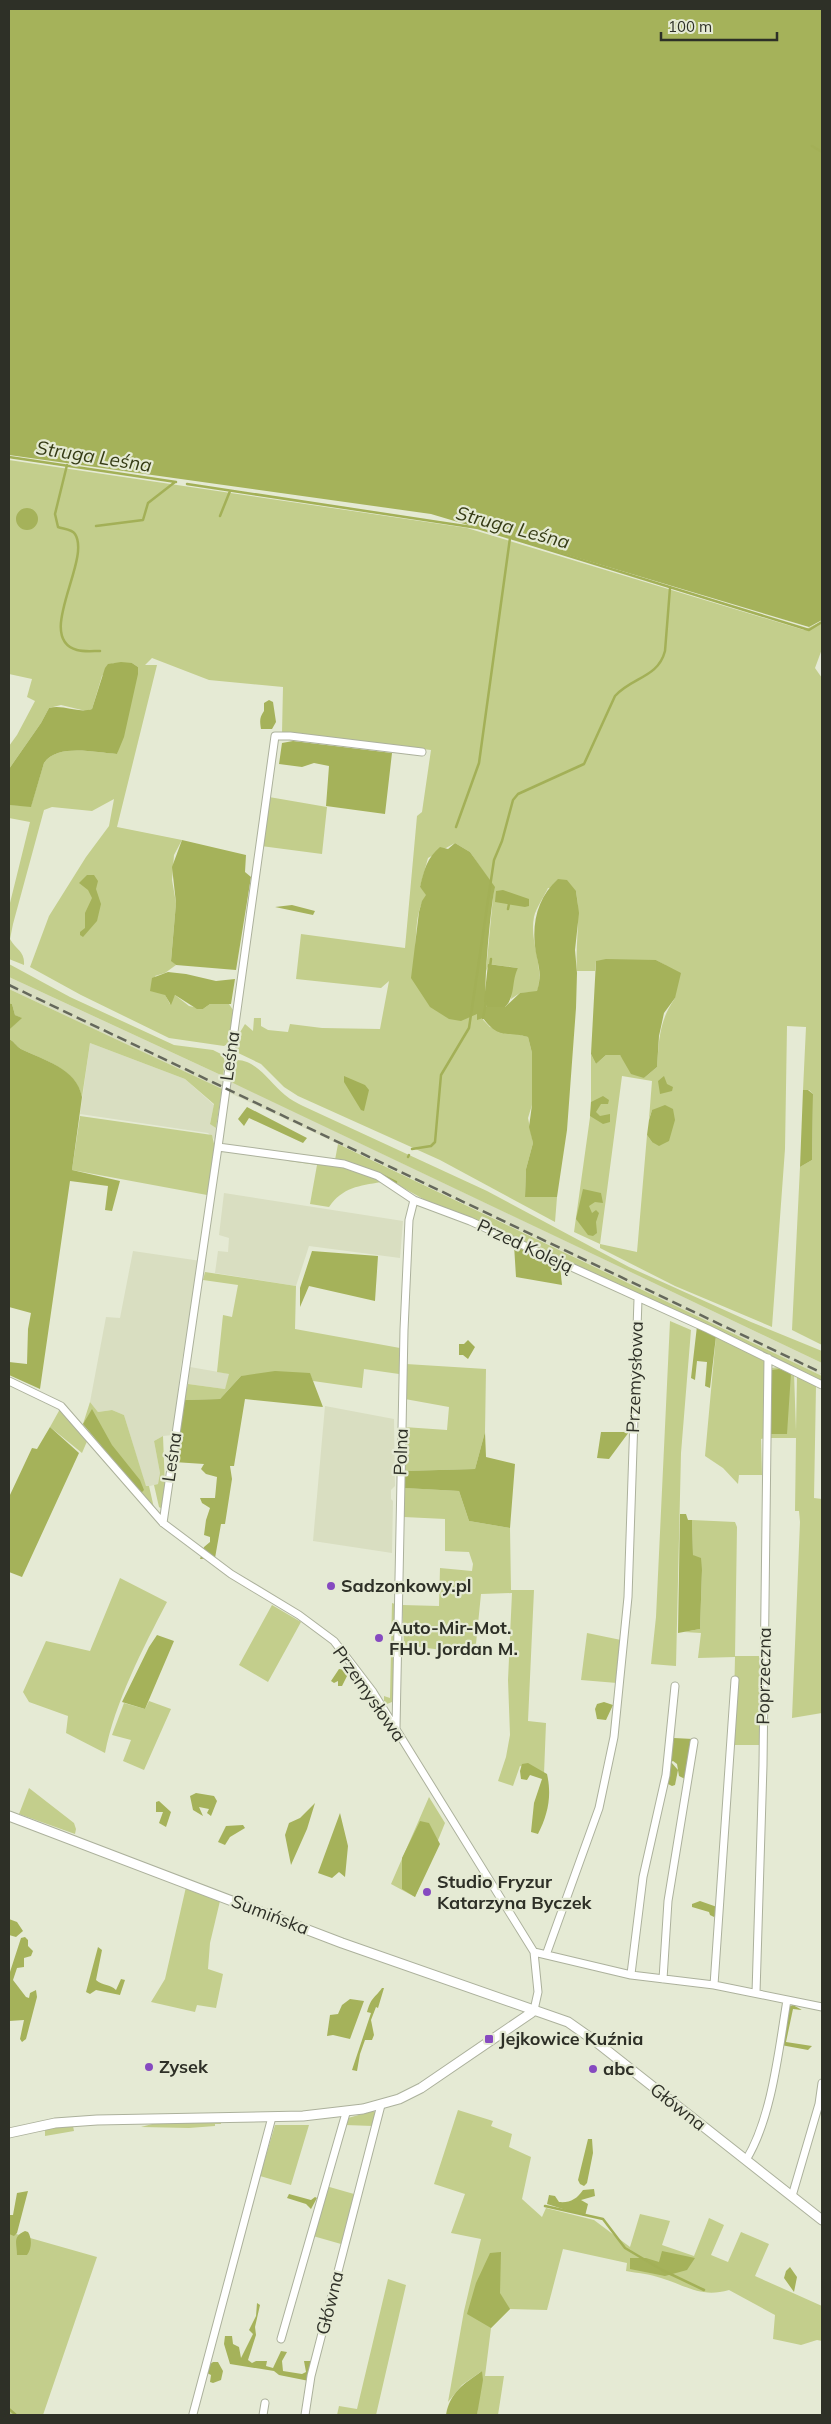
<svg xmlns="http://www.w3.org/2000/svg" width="831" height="2424" font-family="Mulish,sans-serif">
<rect width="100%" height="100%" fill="#e5ead4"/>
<!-- built -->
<path fill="#d9dec1" d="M9,977L223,1076L347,1137L822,1363V1376L381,1164L9,989Z
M90,1043L185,1079L214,1105L210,1123L216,1128L215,1148L214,1139L208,1133L80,1114Z
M224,1193L403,1221L400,1258L309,1246L296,1286L215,1273L218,1251L228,1252L229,1238L219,1235Z
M133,1251L201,1261L181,1365L173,1435L163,1436L154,1441L160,1473L158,1484L146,1487L124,1415L112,1410L98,1412L90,1402L106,1317L120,1318Z
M190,1367L230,1374L225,1389L188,1384Z
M325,1406L394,1419L395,1486L391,1490V1499L393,1501L392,1553L313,1541Z"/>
<!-- green -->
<path fill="#c3ce8c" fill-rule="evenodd" d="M9,460L467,528L804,630L822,621V649L815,668L822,678V1345L792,1330L800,1167L812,1160L813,1094L809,1090H803L806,1027L787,1026L785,1149L772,1327L675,1286L600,1248V1244L574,1232L591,1110V1054L596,1064L606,1055H620L626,1063L644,1078L657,1067C659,1040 659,1021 675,998L665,965L656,960L596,961L595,971H577C575,944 581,918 576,891L548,888C544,897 536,908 534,917C529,943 545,966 537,992L520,993L511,999L513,977L518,968L489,964L486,971L494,887L470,852L455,843L428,858L420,887L427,895C415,909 417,932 415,949L490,1027L528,1037L532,1053V1105L528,1118L533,1143L526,1169L525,1197H557L555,1222L440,1160L298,1096L284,1087L261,1064L234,1051L233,1044L245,1024L253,1031L254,1018H261V1026L268,1030L288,1032L290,1024L322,1028L380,1029L389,981L381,988L296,979L301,934L405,948L417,816L422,812L431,750L282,733L283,687L209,680L152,658L145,665H157L117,827L182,840L174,855L172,880L176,903L171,960L176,965L165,973L155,976L170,1004L175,995L189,1006L203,1009L210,1004H229L233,1010L229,1043L224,1046L169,1038L81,995L30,967L49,916L86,857L109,826L114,799L92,811L52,807L44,810L13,924L10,939C16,950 25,951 24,965L9,959V907L30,822L9,818V805L31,806L44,763C58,743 96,753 117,754L138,667L132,663H113L102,676L92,709L86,711L61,705L49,708L41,723L9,769V746L17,735L35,701L27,697L32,679L9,674ZM622,1076L652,1081L649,1119L652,1110V1142L647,1135L637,1252L600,1244Z
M269,797L327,807L322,854L261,846Z
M9,964L70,997L174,1045L213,1050L223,1055L225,1063L223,1076L9,977Z
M9,989L222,1089L216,1128L210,1124L214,1104L185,1079L90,1043L82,1097C76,1068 43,1060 21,1049C16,1046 14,1041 9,1039V1030L21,1018L15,1015L12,1004L9,1003Z
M237,1060C257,1060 271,1084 285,1095C291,1100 297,1103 303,1106L487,1191L629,1267L751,1322L822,1351V1363L231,1082L232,1063Z
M80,1116L212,1135L215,1148L207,1195L72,1170Z
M338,1144L822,1376V1382L556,1256L434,1205L375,1172L358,1165L335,1160Z
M288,1159C320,1164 354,1165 381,1182C359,1186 343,1187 329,1207L310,1204L317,1165L288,1161Z
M205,1272L296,1286L295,1329L400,1348L399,1374L364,1369L362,1388L313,1381L309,1373L241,1376L220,1399L184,1400L188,1384L225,1389L229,1374L217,1372L223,1315L232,1317L238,1285L203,1280Z
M670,1321L691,1330L681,1453L676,1666L651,1664L656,1617Z
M716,1336L764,1361L765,1438L761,1439L762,1475H739L738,1484L723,1468L705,1456Z
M406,1364L486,1369L485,1432L475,1469L403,1471L405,1488L459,1491L469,1521L510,1528L511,1590H534L528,1721L546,1723L544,1774L520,1766L513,1786L498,1781L506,1757L510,1735L508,1680L512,1593L481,1594L475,1654L444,1653L442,1650L404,1645L402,1605L439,1606L440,1568L472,1571L473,1564L469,1552L445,1551V1519L404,1517V1427L447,1430L449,1407L405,1399Z
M779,1367L794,1373L796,1431L797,1376L816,1386L814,1498L822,1499V1713L792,1718L800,1522L799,1511H795L796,1438H767L771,1368Z
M90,1402L98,1412L112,1410L124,1415L146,1486H149L154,1508L83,1424Z
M60,1409L88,1439L82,1453L50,1427Z
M163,1436L165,1487L162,1509L159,1507L154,1485L158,1484L160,1473L154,1441Z
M692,1520L735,1522L737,1527L735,1656H764L763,1745H733L735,1657L698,1658L701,1633L684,1632L700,1629L702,1570L693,1555Z
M120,1578L167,1602C143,1648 115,1702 105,1753L66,1733L68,1716L29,1702L23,1692L46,1641L90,1651Z
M392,1603L395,1604V1617L394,1698L392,1702L387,1704L384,1701V1696L390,1698Z
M272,1605L301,1622L268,1682L239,1665Z
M587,1633L621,1640L617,1683L581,1680Z
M149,1701L171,1709L144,1770L123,1761L131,1740L112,1735L124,1703L145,1709Z
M29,1788L74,1823L76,1829L75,1834L19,1814Z
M429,1797L445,1823L415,1897L391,1884Z
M186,1887L220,1901L210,1943L208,1969L223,1974L216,2008L197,2005L195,2012L151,2002L165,1979Z
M458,2110L493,2121L491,2126L512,2134L509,2147L531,2157L522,2199L542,2217L546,2208L594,2220L630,2247L640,2214L670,2221L662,2245L694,2256L709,2218L724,2225L711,2255L728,2262L741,2232L769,2244L755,2276L822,2306V2341L817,2340L801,2345L773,2339L775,2315L729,2290C701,2298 687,2286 661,2278C650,2274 637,2273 626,2271L627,2263L563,2249L547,2310L510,2309L491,2328L485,2376H504L498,2415H477L482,2371L462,2385L448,2402L464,2311L481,2239L451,2233L465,2194L434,2184Z
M373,2111L375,2112L373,2126L345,2125L348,2118Z
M221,2121V2124H215V2126L189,2128L141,2127L156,2123Z
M275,2125H309L291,2185L260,2176Z
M73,2126L74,2131L45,2136V2129Z
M326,2186L354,2194L341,2244L313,2236Z
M9,2232L97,2257L43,2415H9Z
M388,2279L406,2285L376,2415H337L339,2406L357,2409Z"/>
<!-- forest -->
<path fill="#a5b25a" d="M9,9H822V620L809,627L431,514L9,455Z
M16 519a11 11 0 1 1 22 0a11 11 0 1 1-22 0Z
M269,700L273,702L276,722L272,729H261C260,722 259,718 264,711V703Z
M293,741L392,753L385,814L326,806L329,766L314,763L302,767L279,764L282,743Z
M182,840L246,855L245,872L251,877L236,970L176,965L171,961L176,903L172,867Z
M455,843L470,852L495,887C491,902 482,997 487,1007H505L520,993L537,991C543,971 537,964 535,946C532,920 539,896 558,879L567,880L576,891L579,913L575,950L577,973L576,1008L567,1130L557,1197H525L526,1169L533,1143L529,1127L532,1105V1053L528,1037C507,1030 500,1041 483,1018L477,1020V1014L461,1021L449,1019L430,1007L411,978L419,912L422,901L426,895L420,887C424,870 427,858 440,847L448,849Z
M87,875H94L98,881L96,889L101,904L97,921L83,937L80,935V932L85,928V913L92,898L88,890L79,883Z
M292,905L315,911L313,915L275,907Z
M606,959L656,960L681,973L675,998L664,1013L659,1036L657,1067L644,1078L631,1074L620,1055H606L596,1064L591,1054L596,961Z
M168,972L186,974L216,981L235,979L231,1004H210L203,1009H197L175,995L171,1005L165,995L150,991L152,978Z
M9,1003L12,1004L15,1015L22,1018L9,1030Z
M9,1039C14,1041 16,1046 21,1049C43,1060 77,1068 82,1097L72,1170L120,1181L112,1211L105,1210L108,1186L70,1181L40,1389L9,1375V1362L27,1364L28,1329L31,1313L9,1307Z
M664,1076L667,1084L673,1087L672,1091L660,1094L658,1081Z
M803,1090H808L813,1094L812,1160L800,1167Z
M603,1096L609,1100L608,1104H601L596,1112L600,1116L610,1114V1122L603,1124L590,1116L591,1102Z
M665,1105L673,1109L675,1120L669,1141L659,1146L652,1142L647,1135L649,1120L652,1110Z
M247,1107L307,1138L303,1143L249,1118L244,1126L238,1119Z
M583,1189L601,1193L603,1203L595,1202L589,1206L592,1213L596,1210L599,1213L596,1222L597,1233L593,1236L588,1235L576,1219Z
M514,1245L560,1266L562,1285L516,1277Z
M312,1251L378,1256L375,1301L309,1286L300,1307V1288Z
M697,1326L716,1336L710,1388L705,1386L707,1362L697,1361L695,1380L691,1378Z
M779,1369L791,1373L787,1434H771L772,1370Z
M275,1371L310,1373L323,1407L245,1399L234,1466H230L232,1479L225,1524H221L215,1558L200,1559L204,1547L210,1542V1537L204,1535L206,1520L210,1508L202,1503L200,1498H215L217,1477L206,1474L201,1469L204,1464L174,1462L184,1400L220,1399L241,1376Z
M92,1409L112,1445L140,1480L144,1490L141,1493L83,1424Z
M50,1427L79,1453L22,1577L9,1572V1497L32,1448L37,1449Z
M485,1432L486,1457L515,1464L510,1528L469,1521L459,1491L404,1488L403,1471L475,1469Z
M601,1432H629L609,1459L597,1458Z
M680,1514H686L688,1520H692L693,1555L701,1558L702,1570L700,1629L678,1633Z
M157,1635L174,1641L145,1709L122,1702L149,1647Z
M339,1669L345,1670L348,1674L342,1686H338V1681L334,1683L331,1681Z
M604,1702L613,1705L606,1720L597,1719L595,1709L597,1704Z
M674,1738L693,1739L685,1779L679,1776L677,1764L673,1761L671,1762L678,1770L675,1785L672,1786L666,1783Z
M528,1763L547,1774C552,1796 548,1814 538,1834L531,1832L534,1803L542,1779L530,1775L527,1780L521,1779L520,1771L522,1764Z
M196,1793L214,1796L217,1801L211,1816L207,1813L209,1809L199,1807L203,1816L193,1810L190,1796Z
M159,1801L171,1812L166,1827L159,1823L163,1812H156V1802Z
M315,1803L307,1829L291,1865L285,1835L289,1823L300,1818Z
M340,1813L348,1846L345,1877L339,1872L332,1878L318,1873Z
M420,1821L429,1823L440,1844L415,1897L402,1889V1858Z
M243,1825L245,1828L230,1837L225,1845L218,1842L226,1826Z
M700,1901L717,1907L716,1915L714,1917L710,1915L709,1912L692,1907V1904Z
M9,1919L17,1922L23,1931L16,1937L9,1935Z
M25,1937L28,1940V1946L33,1951L31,1956L24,1958V1967L17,1968L13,1980L26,1997L29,1998L30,1993L36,1990L37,1997L26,2039L22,2042L20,2039L24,2020L9,2021V1975L21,1938Z
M98,1947L102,1950L96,1980C103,1986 110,1984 116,1990L121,1979L125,1980L120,1995L96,1990L90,1994L86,1992Z
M382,1988H384L378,2008L376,2007L371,2020L374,2035L372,2040H365L360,2054L357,2071L352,2070L371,2013L367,2012C372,1996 374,1999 382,1988Z
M350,1999L364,2001L350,2039L333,2035L327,2036L330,2015L338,2014L342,2005Z
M793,2005L802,2010L793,2009L786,2042L812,2046L808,2050L781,2045L788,2007Z
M588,2139H592L593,2153L587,2183L584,2186L580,2184L578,2180Z
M594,2189L595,2196L581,2200L588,2204L585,2216L547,2204L549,2195L555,2196L559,2202C570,2203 577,2199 583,2190Z
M28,2191L17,2233L14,2236L9,2234V2215H13L17,2193Z
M289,2194L311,2200L315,2197L317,2198L311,2209L306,2204L287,2198Z
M25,2231L28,2232C32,2238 32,2249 27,2255H17C17,2243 12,2237 25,2231Z
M662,2251L695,2258L687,2270L665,2276L630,2269V2258H646L659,2262Z
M501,2252L500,2293L510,2309L491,2328L467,2314L476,2283L490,2253Z
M790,2267L797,2277L794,2292L784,2278L786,2271Z
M257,2303L260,2305L255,2327L256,2335L248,2360L252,2363L256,2361H267L266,2366L273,2368L281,2351L287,2352L282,2361L283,2371L302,2374L306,2372L304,2361H312L309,2381L279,2375L274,2371L230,2364L224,2344L225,2336H232L233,2344L239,2347L241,2358L253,2334L249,2330L256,2316Z
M213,2362H218L223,2371L221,2380L213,2383L210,2382L211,2375L207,2373L209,2365Z
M482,2371L483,2380L477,2415H446C450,2392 464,2384 482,2371Z"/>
<!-- water -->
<path fill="#a3b057" d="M121,662L132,663L138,667V674L124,737L117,754C96,753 58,743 44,763L31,807L9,805V769L41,723L49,708C64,704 78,714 92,709L105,668L108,664Z
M503,890L529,899V906L525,907L495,902L496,891Z
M488,964L518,968C511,981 516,996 505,1007H487L484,1001Z
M344,1076L365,1085L369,1090L364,1111L361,1110L344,1082Z
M468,1340L475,1347L468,1359L463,1355H459V1344H464Z"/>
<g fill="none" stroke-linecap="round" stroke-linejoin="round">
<!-- stream -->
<path stroke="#a3b057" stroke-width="2.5" d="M812,146L822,152
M9,457L176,482
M67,465L55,514L58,527C63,529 72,529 75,534C92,560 34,638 77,650C84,652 93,651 100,651
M187,484L478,528L809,630L822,622
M220,516L230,491
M96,526L143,520L148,503L175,482
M456,827L479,763L510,538
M508,909L509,904
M490,967L491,959
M483,1018L486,1002
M412,1149L431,1146L435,1142L441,1075L469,1028L494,860L502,841L513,800L518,794L584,764L615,696C632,677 658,678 665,651L670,588
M408,1157L409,1155
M382,1175L396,1182
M545,2206L603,2219L625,2248L662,2270L704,2290
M9,2409L16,2415"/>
<!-- minor casing -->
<g stroke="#acb19c" stroke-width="9">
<path id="minor" d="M218,1147L344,1164L378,1176L414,1200L470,1221L708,1329L822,1385
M9,1381L61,1406L163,1523L231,1574L299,1615L334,1641L373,1692L534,1952L538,1992L534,2010
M163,1523L218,1147L275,736H290L422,752
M396,1728L404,1330L409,1220L414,1200
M534,1952L631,1975L714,1985L822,2007
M546,1955L599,1808L614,1737L628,1597L638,1299
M631,1974L643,1877L666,1775L675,1686
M663,1979L668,1901L694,1742
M714,1985L735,1680
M756,1993L763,1765L768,1358
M746,2160C772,2118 779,2048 787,2000
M792,2196L819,2104L822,2083
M281,2339L346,2113
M193,2414L272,2117
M263,2415L265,2403
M305,2415L311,2376L381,2105"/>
</g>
<!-- tertiary casing -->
<g stroke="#acb19c" stroke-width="11">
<path id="tertiary" d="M9,1816L342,1943L568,2022L595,2041L822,2220
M9,2133L55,2123L97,2120L303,2116L363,2109L399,2099L421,2088L531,2013L534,2010"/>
</g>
<!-- minor -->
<use href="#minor" stroke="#fff" stroke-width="7"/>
<!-- tertiary -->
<use href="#tertiary" stroke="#fff" stroke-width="9"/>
<!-- rail -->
<path stroke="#65685b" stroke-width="2.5" stroke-dasharray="10 5" stroke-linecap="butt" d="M9,985L822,1373"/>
</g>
<!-- markers -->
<g fill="#864ac0" stroke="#e5ead4" stroke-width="2">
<circle cx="331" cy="1586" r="5"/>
<circle cx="379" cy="1638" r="5"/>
<circle cx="427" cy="1892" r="5"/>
<rect x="484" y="2034" width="10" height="10" rx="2.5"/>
<circle cx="149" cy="2067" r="5"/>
<circle cx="593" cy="2069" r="5"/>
</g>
<g text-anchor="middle" stroke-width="4.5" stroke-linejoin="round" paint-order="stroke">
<!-- street labels -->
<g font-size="18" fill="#2e3027" stroke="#e5ead4">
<text transform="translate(230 1056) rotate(-82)" y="6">Leśna</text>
<text transform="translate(525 1246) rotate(25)" y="6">Przed Koleją</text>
<text transform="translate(635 1377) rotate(-88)" y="6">Przemysłowa</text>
<text transform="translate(401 1452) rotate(-88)" y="6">Polna</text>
<text transform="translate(172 1457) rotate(-82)" y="6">Leśna</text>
<text transform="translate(764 1676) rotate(-89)" y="6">Poprzeczna</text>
<text transform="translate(369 1694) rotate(55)" y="6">Przemysłowa</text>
<text transform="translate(270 1915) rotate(21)" y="6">Sumińska</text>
<text transform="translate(678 2107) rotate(38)" y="6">Główna</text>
<text transform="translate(330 2303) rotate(-76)" y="6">Główna</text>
</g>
<!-- poi labels -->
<g font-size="18" font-weight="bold" fill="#2e3027" stroke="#e5ead4" text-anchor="start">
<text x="341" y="1592">Sadzonkowy.pl</text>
<text x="389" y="1634">Auto-Mir-Mot.<tspan x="389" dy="21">FHU. Jordan M.</tspan></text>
<text x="437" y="1888">Studio Fryzur<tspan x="437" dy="21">Katarzyna Byczek</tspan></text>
<text x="499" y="2045">Jejkowice Kuźnia</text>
<text x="159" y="2073">Zysek</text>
<text x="603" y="2075">abc</text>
</g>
<!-- water labels -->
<g font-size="19" font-style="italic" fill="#353b15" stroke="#e5ead4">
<text transform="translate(94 456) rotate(9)" y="7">Struga Leśna</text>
<text transform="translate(513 527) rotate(15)" y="7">Struga Leśna</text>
</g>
</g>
<!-- border -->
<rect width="831" height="2424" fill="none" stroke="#2e3027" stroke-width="20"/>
<!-- scale -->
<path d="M661 32v8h116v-8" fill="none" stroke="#2e3027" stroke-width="2.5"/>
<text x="668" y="32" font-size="15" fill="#2e3027" stroke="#e5ead4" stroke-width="4" paint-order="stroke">100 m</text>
</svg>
